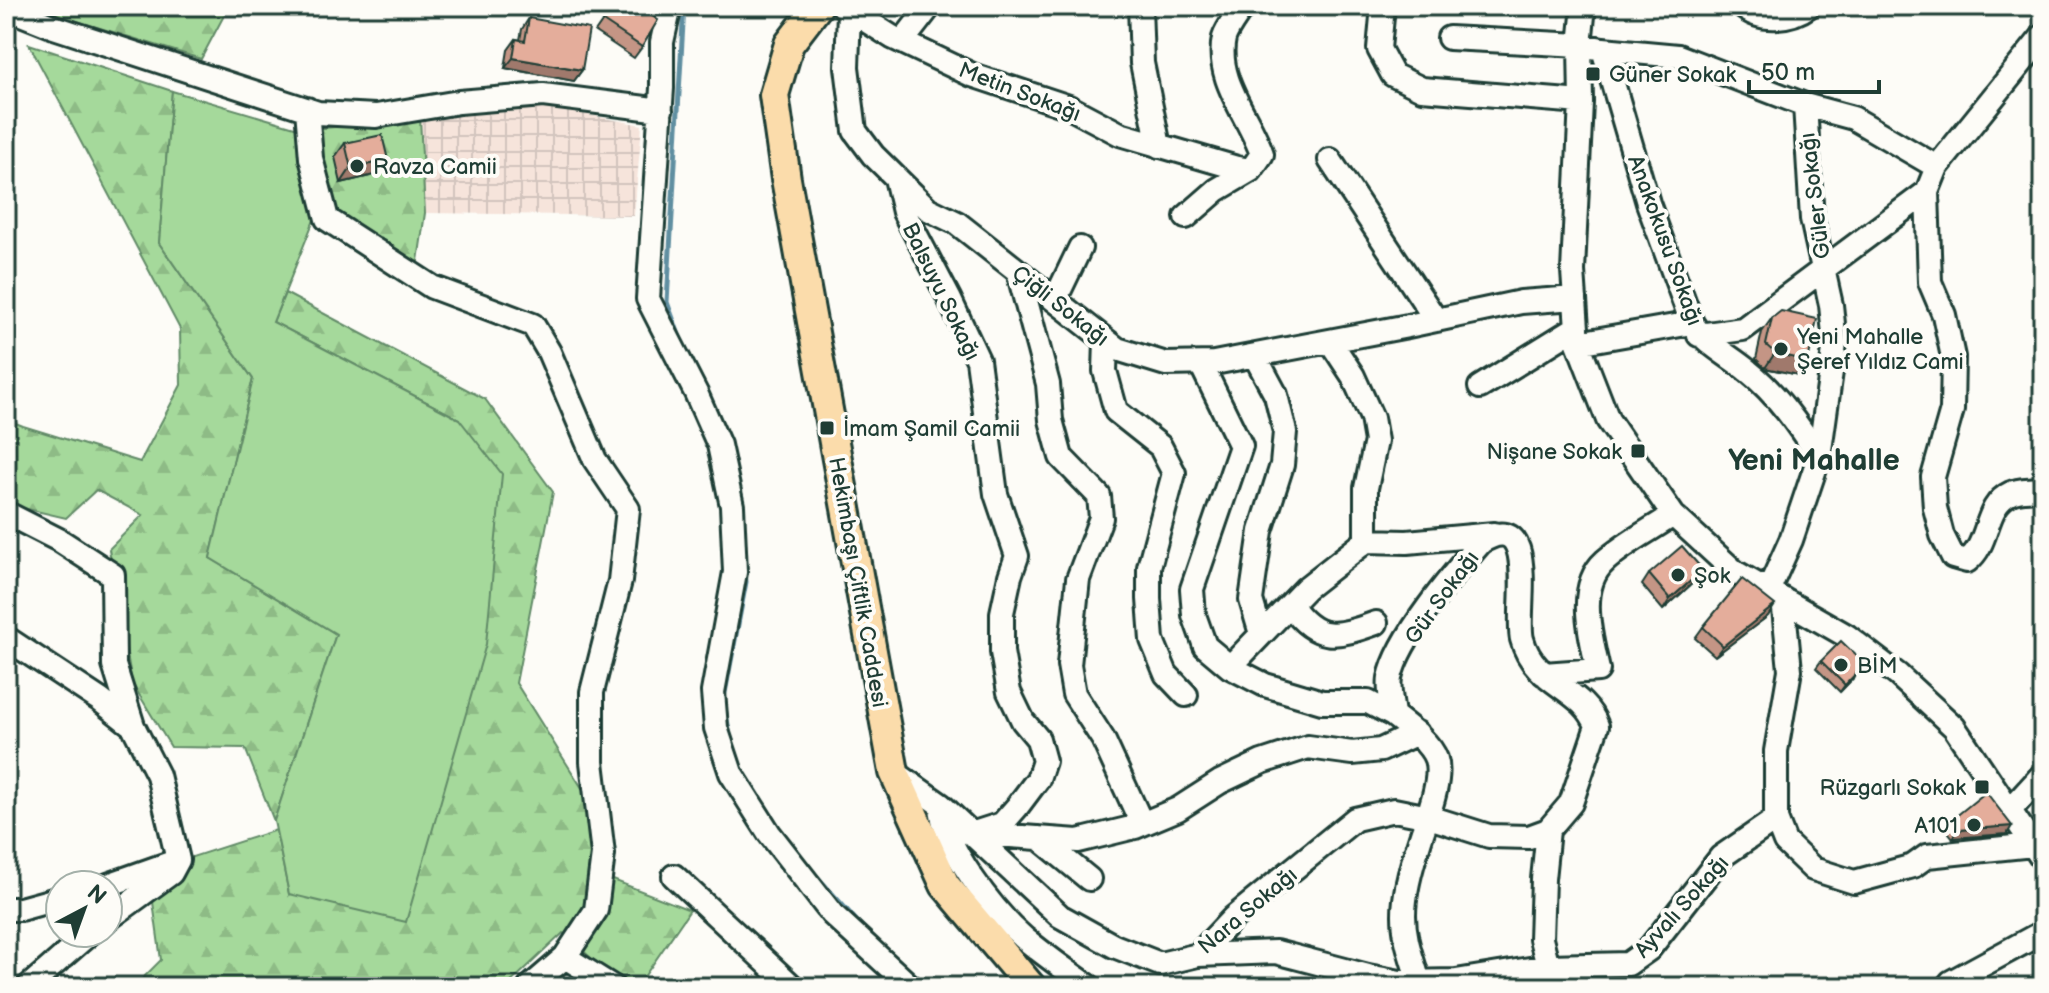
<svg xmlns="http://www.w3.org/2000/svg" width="2049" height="993" font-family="'Balsamiq Sans',sans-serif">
<defs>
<pattern id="industrial-grid" width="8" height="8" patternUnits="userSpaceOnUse" patternTransform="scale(2)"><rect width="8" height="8" fill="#f6e4db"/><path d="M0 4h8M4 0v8" fill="none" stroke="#d2c4bd"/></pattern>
<pattern id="forest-firs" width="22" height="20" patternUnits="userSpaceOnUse" patternTransform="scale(2)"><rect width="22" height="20" fill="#a5d99b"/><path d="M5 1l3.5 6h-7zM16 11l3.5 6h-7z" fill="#8ebb86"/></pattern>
</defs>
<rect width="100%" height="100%" fill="#fdfcf7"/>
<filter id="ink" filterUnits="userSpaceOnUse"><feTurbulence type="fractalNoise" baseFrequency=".0125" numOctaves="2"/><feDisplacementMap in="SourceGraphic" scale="16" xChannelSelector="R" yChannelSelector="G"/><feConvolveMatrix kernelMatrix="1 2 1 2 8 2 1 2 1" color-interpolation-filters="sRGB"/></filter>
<g filter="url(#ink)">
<!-- industrial -->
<path fill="url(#industrial-grid)" d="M545,107L642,125L634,216L425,213L420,118Z"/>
<!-- forest -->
<path fill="url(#forest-firs)" stroke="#628b68" stroke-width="2" d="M28,6H229L201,59Z
M29,44L172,91L159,243L253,379L210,558L336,634L274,821L245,748L171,747L132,683L109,549L143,515L96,490L66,518L6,504V419L23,426L140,462L181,385L180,329Z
M420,118L425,213L417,268L367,245L322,200L305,130Z
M285,293L485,399L553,492L516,683L592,804L613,880L690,910L637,987H624L563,933L506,987H134L161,960L153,902L192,857L276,830L289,894L459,419L273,322Z"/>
<!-- green -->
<path fill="#a5d99b" stroke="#628b68" stroke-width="2" d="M172,91L305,130L322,200L273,322L459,419L502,474L486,644L406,922L289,894L274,821L336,634L210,558L253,379L159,243Z"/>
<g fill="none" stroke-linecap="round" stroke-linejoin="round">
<!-- stream -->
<path stroke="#608fa1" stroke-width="5" d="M682,343L667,302L684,6
M724,698L746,582L745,571
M725,708L731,742
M812,871L861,926"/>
<!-- minor casing -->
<g stroke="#1f3d34" stroke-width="28">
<path id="minor" d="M670,6L662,42V88L648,299L696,393L719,445L732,506L735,572L713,692L716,728L731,773L769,833L832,914L911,987
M843,6L892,37L972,75L1069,107L1120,134L1237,168L1251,170L1262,154C1249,116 1215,80 1224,38C1227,28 1237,16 1243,6
M1140,6L1142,63L1159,146
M1383,6L1379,49L1393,75L1422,89L1581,102
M1584,6L1580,45L1581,102L1573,271L1578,343L1608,420L1673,515L1735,572L1847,636L1898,675L1954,727L2043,860
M1742,6C1760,22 1790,20 1809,6
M6,8L54,27L318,113L376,116L459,102L543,95L661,110
M849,11L847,67L855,131L873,155L928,209L957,223L1117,349L1166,364L1214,363L1408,326L1521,302L1575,298
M1449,38L1580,45L1603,49L1648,203L1692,323C1705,344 1729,355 1748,371C1777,394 1799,426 1819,457
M902,42L930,6
M1603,49L1678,56L1805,105
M307,109L311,158L327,219L432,287L533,325L549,352L595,460L628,509L620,581L592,692V762L603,854L596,910L565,957L530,987
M1330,160L1436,320
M1937,167L1927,192L1930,282L1944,315L1953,357L1952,410L1933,477L1935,508L1942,535L1953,557L1967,561C1991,543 1983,506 2011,493C2021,488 2032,491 2043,488
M896,178L904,212L949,298L978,360L996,494L1017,556L1010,576L1002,613V652L1009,692L1023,721L1038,739L1044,761L1038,779L1017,807L1002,824L971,834
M1186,217L1217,190L1251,170
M1018,271L1048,384L1051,420L1061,457L1099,496L1101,518L1078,579L1069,665L1074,694L1103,739L1142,824
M1055,300L1080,248
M1699,335L1743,329L1927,192
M1106,341L1105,371L1116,411L1160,446L1174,473L1149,567V599L1152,640L1166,674L1186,695
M1330,341L1353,376L1372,418L1376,441L1366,488V541L1407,542L1494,534
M1578,343L1692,323
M1255,356L1276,395L1285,432L1282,465L1261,531L1251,600L1261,634
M1201,364L1241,446L1192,589L1194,615L1205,646L1230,667L1265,685L1322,702H1368L1393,715
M1480,387L1577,327
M6,513L59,540L113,575L114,665L133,726
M1768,591L1791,540L1819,457L1835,343L1831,305L1812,219L1805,105L1853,118L1937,167L2043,36
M1783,599L1790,670L1776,751V819L1785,842L1813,869L1854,882L1913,866L1927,856L2033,845
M1290,605C1317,643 1337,637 1376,623
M6,638L100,700L133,726L158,775L178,860
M1230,667L1306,588L1366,541
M1544,674L1598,670C1591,637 1576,587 1605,561C1625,543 1651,530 1673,515
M894,772L941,805L1060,916L1114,946L1160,964L1198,955L1233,918L1355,819L1394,810L1429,817L1489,836L1529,837L1548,830
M941,805C942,846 994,912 1025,939C1046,956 1068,972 1090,987
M2010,810L2043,774
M983,834L1078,841L1135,827L1178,809L1220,782L1262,762L1308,747L1352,753L1381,750L1417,733
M1039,838L1089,879
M674,876L793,987
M108,885L173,862
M6,909H20L60,898
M108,919L171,873L178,860
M1198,955L1276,952L1368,976L1400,982L1456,981L1548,966L1628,964L1649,949L1721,857L1776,819
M565,957L613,987
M28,987L90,933
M1420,987C1414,962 1404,942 1404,915C1404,893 1412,864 1419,843C1425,822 1443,781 1436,759C1430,742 1407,726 1393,715C1392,704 1388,689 1390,678C1398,638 1454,573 1481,542C1541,505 1515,615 1522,639C1534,685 1583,687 1597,726L1571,803L1548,830L1543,879L1541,939L1548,966
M1947,987L1951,982L2043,932"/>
</g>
<!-- major casing -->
<g stroke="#1f3d34" stroke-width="34">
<path id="major" d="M818,6L789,44L774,95L786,179L894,772L945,885L1031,987"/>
</g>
<!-- minor -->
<use href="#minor" stroke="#fdfcf7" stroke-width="22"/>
<!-- major -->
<use href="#major" stroke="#fbdcab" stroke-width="28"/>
</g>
<!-- wall -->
<path fill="#c49585" stroke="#1f3d34" stroke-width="2" d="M613,6L649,14L642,47L634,58L595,32Z
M529,18L582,70L574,81L505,68L508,50L516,39L520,40L522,29Z
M345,143L388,160L378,174L341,183L335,157Z
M1772,318L1808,361L1798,375L1765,368L1756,359L1762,332Z
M1649,574L1695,581L1663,610L1642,585Z
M1768,616L1715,656L1695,638L1703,627Z
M1821,661L1865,664L1860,671L1840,692L1816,668Z
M1950,821L2007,834L1953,838L1945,828Z"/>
<!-- shaded-wall -->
<path fill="#a0796c" stroke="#1f3d34" stroke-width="2" d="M513,58L582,70L574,81L505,68Z
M388,160L378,174L341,183L351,168Z
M1775,353L1808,361L1798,375L1765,368Z
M1703,570L1695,581L1663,610L1670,599Z
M1775,605L1768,616L1715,656L1723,646Z
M1865,664L1860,671L1840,692L1845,685Z
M2012,826L2007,834L1953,838L1958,830Z"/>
<!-- building -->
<path fill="#e4ad9b" stroke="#1f3d34" stroke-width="2" d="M613,6H650L653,8L649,14L658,20L642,47L603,21Z
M529,18L589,29L582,70L513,58L516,39L525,41Z
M382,135L388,160L351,168L345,143Z
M1781,311L1817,319L1808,361L1775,353L1766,345L1772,318Z
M1682,546L1703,570L1670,599L1649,574Z
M1742,579L1775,605L1723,646L1703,627Z
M1841,641L1865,664L1845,685L1821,661Z
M1986,792L2012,826L1958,830L1950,821Z"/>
</g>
<!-- markers -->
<g fill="#1f3d34" stroke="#fdfcf7" stroke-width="3">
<rect x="1585" y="66" width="16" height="16" rx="4"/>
<circle cx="357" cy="166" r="8"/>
<circle cx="1781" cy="349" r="8"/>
<rect x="819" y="420" width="16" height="16" rx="4"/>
<rect x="1630" y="443" width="16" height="16" rx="4"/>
<circle cx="1678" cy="575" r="8"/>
<circle cx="1841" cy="665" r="8"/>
<rect x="1974" y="779" width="16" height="16" rx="4"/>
<circle cx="1974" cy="825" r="8"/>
</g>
<g text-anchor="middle" stroke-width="8" stroke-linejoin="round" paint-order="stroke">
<!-- poi labels -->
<g font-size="22" fill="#1f3d34" stroke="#fdfcf7" text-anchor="start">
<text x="1609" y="82">Güner Sokak</text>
<text x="373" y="174">Ravza Camii</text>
<text x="1797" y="344">Yeni Mahalle<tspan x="1797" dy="25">Şeref Yıldız Cami</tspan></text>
<text x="843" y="436">İmam Şamil Camii</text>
<text x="1622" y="459" text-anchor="end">Nişane Sokak</text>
<text x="1694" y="583">Şok</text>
<text x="1857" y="673">BİM</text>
<text x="1966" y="795" text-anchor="end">Rüzgarlı Sokak</text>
<text x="1958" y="833" text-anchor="end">A101</text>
</g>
<!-- street labels -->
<g font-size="22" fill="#1f3d34" stroke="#fdfcf7">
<text transform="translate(1020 91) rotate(21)" y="8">Metin Sokağı</text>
<text transform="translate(1814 196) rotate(-97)" y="8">Güler Sokağı</text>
<text transform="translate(1666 240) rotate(70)" y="8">Anakokusu Sokağı</text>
<text transform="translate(942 291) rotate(64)" y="8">Balsuyu Sokağı</text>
<text transform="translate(1061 305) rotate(38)" y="8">Çiğli Sokağı</text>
<text transform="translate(859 582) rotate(80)" y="8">Hekimbaşı Çiftlik Caddesi</text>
<text transform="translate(1441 597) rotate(-54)" y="8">Gür Sokağı</text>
<text transform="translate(1681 906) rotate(-48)" y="8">Ayvalı Sokağı</text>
<text transform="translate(1247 910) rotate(-40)" y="8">Nara Sokağı</text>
</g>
<!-- district labels -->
<g font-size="30" font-weight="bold" fill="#1f3d34" stroke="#fdfcf7">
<text x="1814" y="470">Yeni Mahalle</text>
</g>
</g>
<!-- margin -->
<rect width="2049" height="993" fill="none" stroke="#fdfcf7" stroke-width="32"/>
<rect x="16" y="16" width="2017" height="961" fill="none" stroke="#1f3d34" stroke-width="3" filter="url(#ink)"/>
<!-- north arrow -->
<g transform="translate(84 909) rotate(41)"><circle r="38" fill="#fdfcf7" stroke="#a4b0a9" stroke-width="2"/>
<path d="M0-6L14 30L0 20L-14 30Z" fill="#1f3d34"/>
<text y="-12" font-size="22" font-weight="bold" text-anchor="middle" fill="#1f3d34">N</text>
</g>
<!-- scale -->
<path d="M1749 80v12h130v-12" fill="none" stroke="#1f3d34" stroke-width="4"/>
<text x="1761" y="80" font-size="24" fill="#1f3d34" stroke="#fdfcf7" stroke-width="6" paint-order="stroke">50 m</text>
</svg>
